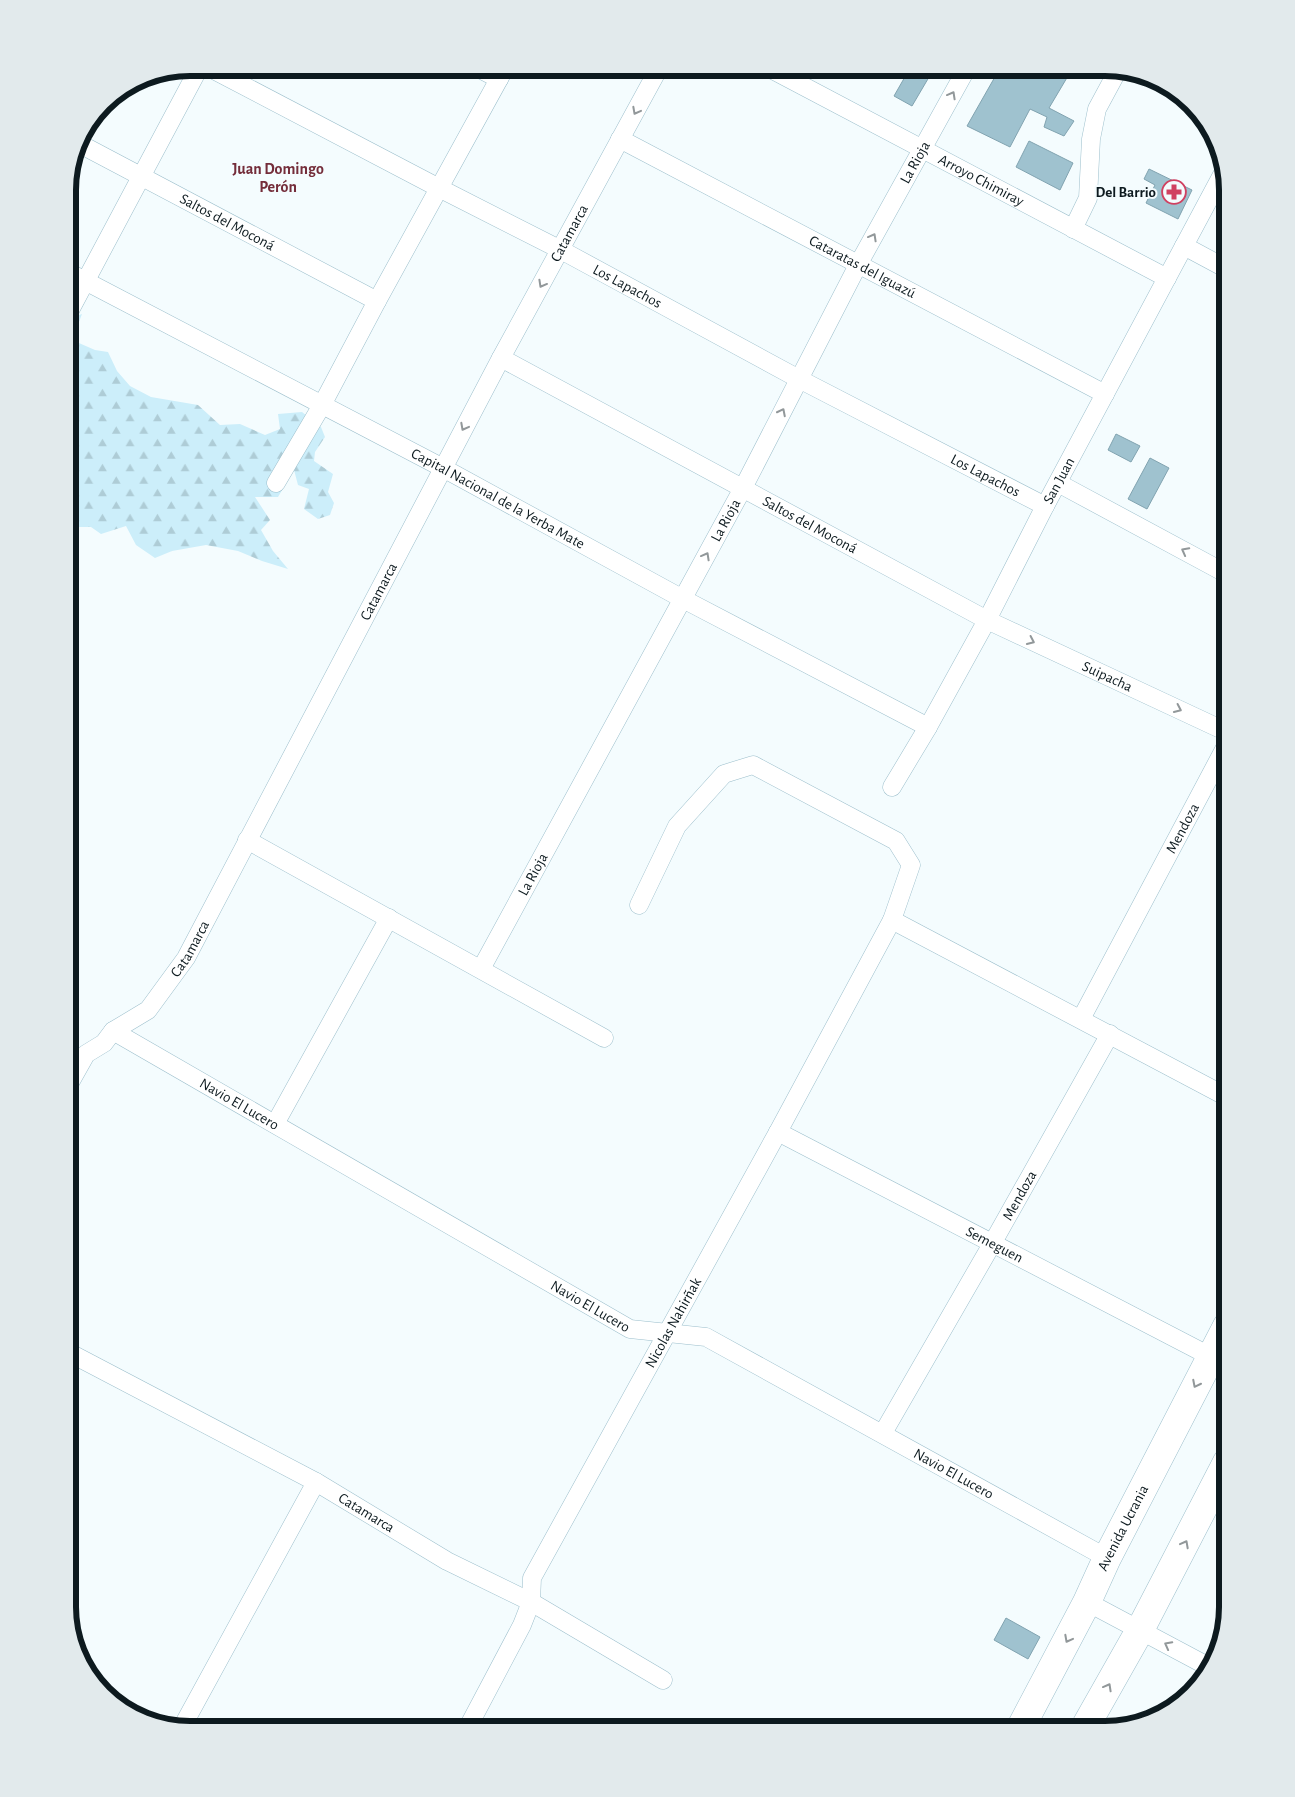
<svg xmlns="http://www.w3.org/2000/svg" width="1295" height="1797" font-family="'Alegreya Sans',sans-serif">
<defs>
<pattern id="forest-firs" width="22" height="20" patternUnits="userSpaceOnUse" patternTransform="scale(1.25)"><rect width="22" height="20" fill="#cceefa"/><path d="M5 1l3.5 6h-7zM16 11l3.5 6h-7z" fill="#aeccd6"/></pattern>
</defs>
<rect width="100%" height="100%" fill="#f4fcfe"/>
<!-- forest -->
<path fill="url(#forest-firs)" d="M82,314L72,340L95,350L108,352L117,371L130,386L151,397L198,405L220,425L240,424L265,435L280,429L278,414L302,412L321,427L325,437L315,452L314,461L333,474L328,492L334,503L330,515L318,519L304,509L309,489L298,485L294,470L278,497H255L270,520L261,530L273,551L288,569L262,561L238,551L206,545L172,551L155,558L136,545L126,526L101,534L91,527H68V319Z"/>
<!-- building -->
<path fill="#9fc2cf" stroke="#81a3b0" d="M910,68H947L941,77L932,72L912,106L894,96Z
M1000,68H1054L1053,70L1068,76L1049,108L1074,121L1064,136L1044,127L1047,117L1030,109L1010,147L967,126Z
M1029,141L1073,163L1060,190L1016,167Z
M1149,169L1192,190L1178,219L1146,203L1155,185L1144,179Z
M1116,434L1140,446L1131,462L1108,450Z
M1150,458L1169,468L1147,509L1128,499Z
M1006,1618L1040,1637L1028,1659L994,1640Z"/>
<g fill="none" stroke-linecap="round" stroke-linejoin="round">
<!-- minor casing -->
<g stroke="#9cbfcc" stroke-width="19">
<g id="minor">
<path id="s1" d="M210,68L439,188L561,250L799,379L1045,506"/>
<path d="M478,68L499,79"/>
<path id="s2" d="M769,68L1167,278"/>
<path id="s3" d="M620,139L1105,394"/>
<path id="s4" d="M78,143L377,301"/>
<path d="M1073,229L1088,198L1091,139L1097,109L1118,70"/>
<path d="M1184,246L1227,269"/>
<path id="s5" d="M68,272L443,468L683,599L928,727"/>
<path d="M68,314L199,68"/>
<path id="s6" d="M501,358L987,620L1227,732"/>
<path d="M276,483L322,405L377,301L505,68"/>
<path d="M1058,483L1227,574"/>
<path id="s7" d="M892,787L928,727L987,620L1045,506L1223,173"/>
<path d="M247,840L604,1038"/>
<path d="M892,920L1227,1097"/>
<path id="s8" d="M481,969L743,488L859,263L967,68"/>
<path id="s9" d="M1081,1019L1227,744"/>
<path id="s10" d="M113,1031L630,1329L706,1337L1107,1558"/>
<path id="s11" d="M68,1086L86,1054L104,1043L113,1031L148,1010L186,958L501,358L659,68"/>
<path d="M275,1124L389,918"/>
<path id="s12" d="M778,1132L1227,1365"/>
<path id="s13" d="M68,1352L316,1482L447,1561L531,1602L663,1680"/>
<path id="s14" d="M883,1433L992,1244L1110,1034"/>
<path d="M1087,1602L1211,1668"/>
<path d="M181,1729L316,1482"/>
<path id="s15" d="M467,1729L522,1625L531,1602L532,1578L778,1132L892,920L911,865L896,841L753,765L724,774L677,826L639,905"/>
</g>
</g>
<!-- primary casing -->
<g stroke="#9cbfcc" stroke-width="29">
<g id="primary">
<path id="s16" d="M1020,1729L1087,1602L1107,1558L1227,1326"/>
<path d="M1084,1729L1140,1630L1227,1462"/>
</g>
</g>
<!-- minor -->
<use href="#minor" stroke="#fff" stroke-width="18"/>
<!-- primary -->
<use href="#primary" stroke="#fff" stroke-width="28"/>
</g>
<!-- one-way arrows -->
<defs><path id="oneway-chevron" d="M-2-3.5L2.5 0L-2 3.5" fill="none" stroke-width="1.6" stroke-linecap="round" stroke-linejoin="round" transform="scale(1.25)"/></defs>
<g stroke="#92989a">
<use href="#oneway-chevron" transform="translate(952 95) rotate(-61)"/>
<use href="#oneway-chevron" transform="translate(636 111) rotate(118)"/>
<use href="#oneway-chevron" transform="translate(873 237) rotate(-61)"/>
<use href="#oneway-chevron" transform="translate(542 284) rotate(119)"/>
<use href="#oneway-chevron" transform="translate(782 412) rotate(-63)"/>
<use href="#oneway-chevron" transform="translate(464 427) rotate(118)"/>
<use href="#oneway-chevron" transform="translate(1185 551) rotate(-152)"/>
<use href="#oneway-chevron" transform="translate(706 556) rotate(-61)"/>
<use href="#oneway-chevron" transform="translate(1031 641) rotate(25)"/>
<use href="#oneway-chevron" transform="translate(1178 709) rotate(25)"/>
<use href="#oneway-chevron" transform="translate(1196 1384) rotate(117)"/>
<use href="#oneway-chevron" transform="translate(1185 1544) rotate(-62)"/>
<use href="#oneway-chevron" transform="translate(1068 1639) rotate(118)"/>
<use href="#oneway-chevron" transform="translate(1168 1645) rotate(-152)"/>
<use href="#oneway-chevron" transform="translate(1108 1687) rotate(-61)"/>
</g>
<!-- icons -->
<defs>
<g id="pharmacy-ring" transform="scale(1.25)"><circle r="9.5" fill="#f4fcfe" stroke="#d04161" stroke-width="1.5"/><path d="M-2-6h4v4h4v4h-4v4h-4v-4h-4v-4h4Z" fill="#d04161"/></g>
</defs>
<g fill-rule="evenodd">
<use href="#pharmacy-ring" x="1174" y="192"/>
</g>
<g text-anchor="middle" stroke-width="4" stroke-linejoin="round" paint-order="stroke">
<!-- street labels -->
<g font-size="15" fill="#0d1a1f" stroke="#f4fcfe">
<text dy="5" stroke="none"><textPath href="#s8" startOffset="916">La Rioja</textPath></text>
<text dy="5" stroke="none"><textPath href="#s2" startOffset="240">Arroyo Chimiray</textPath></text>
<text dy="5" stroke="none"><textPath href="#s4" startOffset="169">Saltos del Moconá</textPath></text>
<text dy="5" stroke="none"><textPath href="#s11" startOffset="998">Catamarca</textPath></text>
<text dy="5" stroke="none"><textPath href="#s3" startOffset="274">Cataratas del Iguazú</textPath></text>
<text dy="5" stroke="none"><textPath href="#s1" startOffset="471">Los Lapachos</textPath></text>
<text dy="5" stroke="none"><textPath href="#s1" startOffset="876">Los Lapachos</textPath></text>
<text dy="5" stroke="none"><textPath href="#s7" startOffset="349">San Juan</textPath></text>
<text dy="5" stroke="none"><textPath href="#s5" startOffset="486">Capital Nacional de la Yerba Mate</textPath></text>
<text dy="5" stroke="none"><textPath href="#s8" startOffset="511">La Rioja</textPath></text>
<text dy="5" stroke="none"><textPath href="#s6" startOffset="351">Saltos del Moconá</textPath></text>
<text dy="5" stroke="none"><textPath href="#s11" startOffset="592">Catamarca</textPath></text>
<text dy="5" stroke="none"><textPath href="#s6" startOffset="685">Suipacha</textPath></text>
<text dy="5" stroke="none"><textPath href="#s9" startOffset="216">Mendoza</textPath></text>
<text dy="5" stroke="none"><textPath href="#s8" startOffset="108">La Rioja</textPath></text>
<text dy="5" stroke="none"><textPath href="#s11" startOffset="188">Catamarca</textPath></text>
<text dy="5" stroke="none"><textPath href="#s10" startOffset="146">Navio El Lucero</textPath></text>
<text dy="5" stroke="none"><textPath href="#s14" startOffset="274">Mendoza</textPath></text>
<text dy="5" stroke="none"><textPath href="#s12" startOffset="244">Semeguen</textPath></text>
<text dy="5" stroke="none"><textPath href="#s10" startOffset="551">Navio El Lucero</textPath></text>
<text dy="5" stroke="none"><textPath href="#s15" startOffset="458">Nicolas Nahirñak</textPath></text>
<text dy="5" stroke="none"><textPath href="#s10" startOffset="956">Navio El Lucero</textPath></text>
<text dy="5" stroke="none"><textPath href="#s13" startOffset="339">Catamarca</textPath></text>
<text dy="5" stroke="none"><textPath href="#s16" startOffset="226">Avenida Ucrania</textPath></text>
</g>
<!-- poi labels -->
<g font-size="15" font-weight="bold" fill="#0d1a1f" stroke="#f4fcfe" text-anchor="end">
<text x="1156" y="197">Del Barrio</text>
</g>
<!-- neighbourhood labels -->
<g font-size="16" font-weight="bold" fill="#742d3a" stroke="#f4fcfe">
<text x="278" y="174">Juan Domingo<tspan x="278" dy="18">Perón</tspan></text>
</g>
</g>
<!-- crop -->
<path d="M0 0H1295V1797H0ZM190 76H1105A114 114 0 0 1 1219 190V1607A114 114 0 0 1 1105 1721H190A114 114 0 0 1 76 1607V190A114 114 0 0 1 190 76Z" fill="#e2eaec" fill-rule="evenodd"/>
<path fill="none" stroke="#0d1a1f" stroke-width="6" d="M190 76H1105A114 114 0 0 1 1219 190V1607A114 114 0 0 1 1105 1721H190A114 114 0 0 1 76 1607V190A114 114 0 0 1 190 76Z"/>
</svg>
